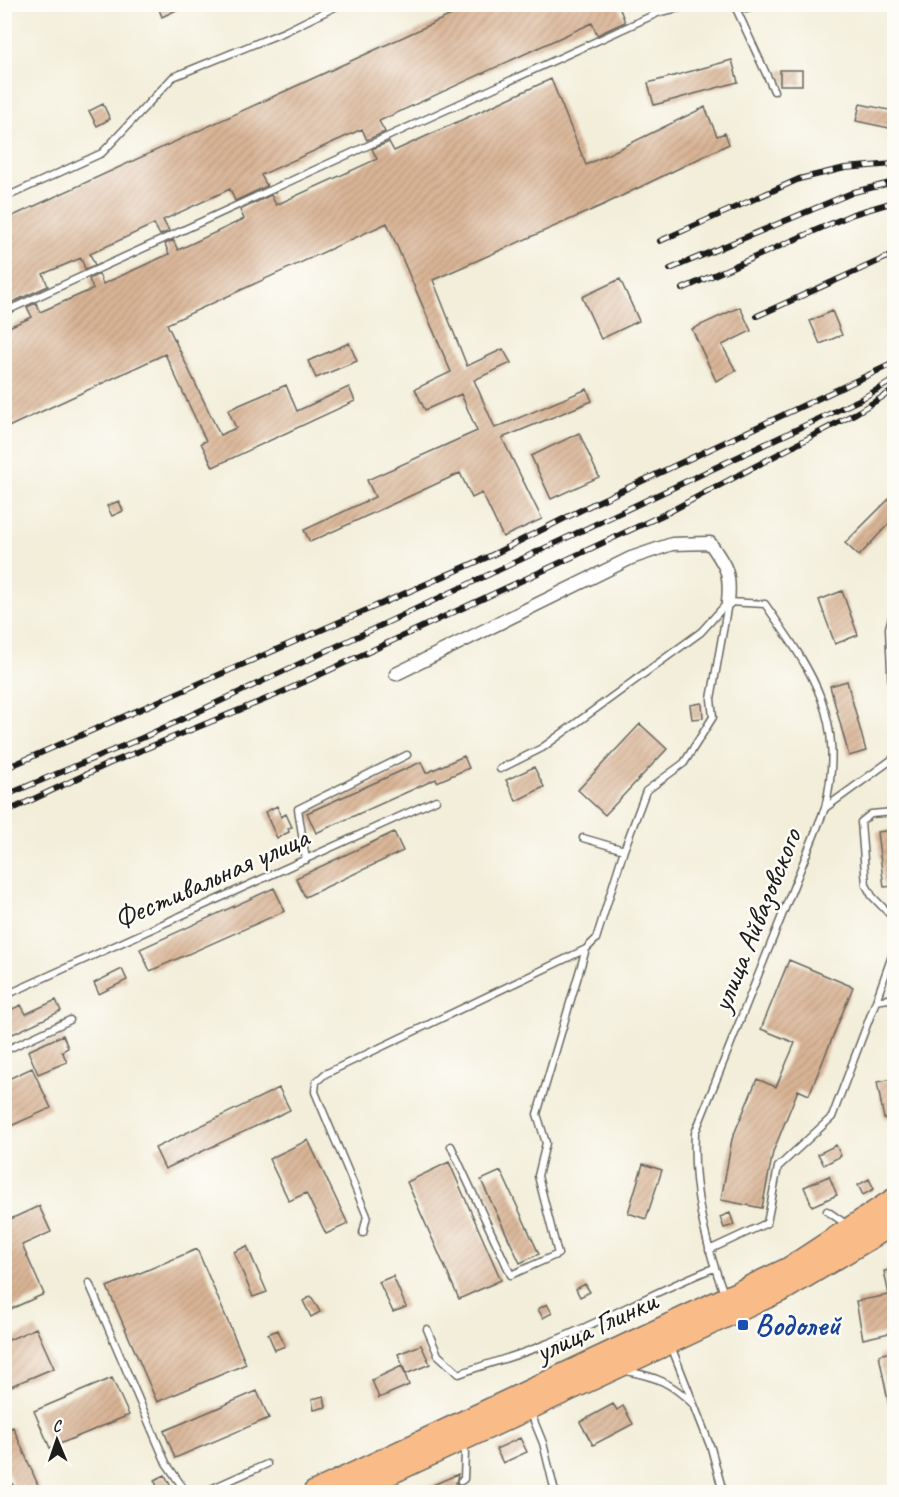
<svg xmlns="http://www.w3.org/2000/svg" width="899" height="1497" font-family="Caveat,sans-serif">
<defs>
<pattern id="building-hatch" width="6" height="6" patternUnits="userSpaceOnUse" patternTransform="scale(1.5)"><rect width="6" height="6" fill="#d9b495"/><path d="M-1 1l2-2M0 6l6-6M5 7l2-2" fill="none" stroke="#ba9a80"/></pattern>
</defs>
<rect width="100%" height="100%" fill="#fdfcf7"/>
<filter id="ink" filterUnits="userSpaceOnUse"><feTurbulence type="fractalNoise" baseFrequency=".0167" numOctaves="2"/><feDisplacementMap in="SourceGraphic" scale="12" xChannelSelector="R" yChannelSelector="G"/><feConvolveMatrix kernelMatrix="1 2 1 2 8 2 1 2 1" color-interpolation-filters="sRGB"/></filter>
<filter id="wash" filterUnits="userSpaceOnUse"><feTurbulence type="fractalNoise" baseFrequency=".008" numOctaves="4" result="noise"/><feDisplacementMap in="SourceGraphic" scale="24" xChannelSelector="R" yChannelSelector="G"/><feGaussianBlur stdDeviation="1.35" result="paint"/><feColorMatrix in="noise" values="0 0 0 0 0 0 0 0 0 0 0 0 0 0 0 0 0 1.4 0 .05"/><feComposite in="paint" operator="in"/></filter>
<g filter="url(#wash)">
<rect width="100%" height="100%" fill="#f3eeda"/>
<g id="blocks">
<!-- building -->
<path fill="url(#building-hatch)" d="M157,4H189L162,17Z
M475,4H618L625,22L597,35L592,23L379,121L385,132L367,140L362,129L261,175L267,186L235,201L230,189L163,220L169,231L160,235L154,224L90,254L95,265L85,269L81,258L43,274L48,286L4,306V220Z
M732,60L738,82L654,105L648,83Z
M780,70H802V85H780Z
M551,79L586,165L705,107L717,136L725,133L729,144L603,205L433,280L467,366L503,349L511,363L474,380L495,428L587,389L592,401L502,438L542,519L503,537L482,493L472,498L460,473L310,542L304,530L375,497L367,480L477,431L461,394L425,410L415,389L451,372L387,223L167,324L220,435L236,428L228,410L286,385L297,411L349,387L355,401L213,467L201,443L206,441L165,354L4,429V329L32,317L27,307L36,303L40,312L93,289L89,279L99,274L103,284L169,254L165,244L173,240L178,250L244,219L240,210L271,195L276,205L377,159L372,149L389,142L394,151Z
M103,104L110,119L97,126L89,111Z
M860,104L894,111V129L856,121Z
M620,279L639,321L601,339L582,297Z
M740,307L751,331L722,345L736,371L716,381L692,329Z
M832,311L842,335L820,344L810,321Z
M349,343L357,361L316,378L308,361Z
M579,433L599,477L551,499L531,456Z
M894,494V518L859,556L845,543Z
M119,501L123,511L112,516L107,506Z
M842,591L858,635L835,644L819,600Z
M847,681L866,751L849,756L830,686Z
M702,703L703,718L692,719L690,705Z
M640,724L667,749L605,815L578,790Z
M464,756L469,768L437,782L436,779L316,833L307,813L421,762L426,773Z
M534,767L544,787L516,801L506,780Z
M277,806L281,817L286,814L292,827L288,828L289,832L277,838L265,812Z
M894,830V886L884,887L877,832Z
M394,832L403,851L305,897L296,878Z
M274,888L285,911L150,971L140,949Z
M789,960L853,987L809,1095L798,1090L773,1152L762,1208L721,1200L732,1139L757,1079L776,1087L795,1043L761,1029Z
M122,969L127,980L99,994L94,983Z
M56,1000L61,1011L13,1034L4,1013L21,1005L26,1014Z
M63,1035L68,1048L62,1051L67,1062L38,1074L28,1051Z
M32,1068L51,1108L4,1129V1081Z
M894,1079V1117L884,1119L877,1082Z
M279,1088L290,1110L165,1169L155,1148Z
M308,1140L348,1224L326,1234L306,1193L289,1201L269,1159Z
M836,1145L841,1156L824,1165L818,1154Z
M449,1162L501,1280L459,1299L407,1182Z
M643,1164L662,1170L646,1219L628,1213Z
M501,1171L539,1254L520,1263L481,1180Z
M829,1176L837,1195L812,1206L804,1187Z
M869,1179L874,1189L863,1195L858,1185Z
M39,1206L51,1232L22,1245L44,1294L4,1312V1222Z
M730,1213L734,1225L724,1228L720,1217Z
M247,1246L267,1292L253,1297L234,1252Z
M197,1249L246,1364L157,1402L107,1287Z
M894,1269V1332L863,1339L856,1301L889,1295L884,1271Z
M393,1276L406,1307L393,1312L379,1282Z
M585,1284L590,1292L580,1297L576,1289Z
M311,1296L320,1312L311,1317L303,1301Z
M547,1304L552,1313L543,1318L538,1309Z
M36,1328L54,1368L4,1389V1342Z
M278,1330L285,1346L275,1350L268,1334Z
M421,1345L430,1364L406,1374L398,1354Z
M894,1351V1410L890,1411L879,1355Z
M402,1366L409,1385L379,1398L372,1380Z
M112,1378L129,1415L50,1448L34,1411Z
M257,1391L269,1418L175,1458L164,1431Z
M324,1396L326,1407L314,1410L312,1399Z
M613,1404L617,1410L623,1406L633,1424L593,1445L580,1422Z
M13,1427L41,1492H16L4,1464V1431Z
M520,1438L527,1452L503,1463L496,1449Z
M458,1474L456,1483L464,1488L454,1492H417Z
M165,1475L170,1485L159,1490L154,1480Z"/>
</g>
</g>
<g filter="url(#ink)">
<use href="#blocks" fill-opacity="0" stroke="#67665e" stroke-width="1.5"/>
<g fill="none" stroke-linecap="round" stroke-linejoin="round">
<!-- lane casing -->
<g stroke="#67665e" stroke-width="9">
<path id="lane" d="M734,4L774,91
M735,4L746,8L766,4
M4,198L102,153L173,77L284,32L341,4
M4,312L660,12L698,4
M894,610L889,628L894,733
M500,769L542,748L701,632L728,602
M825,808L894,758
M894,812L871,814L861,822L866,885L872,896L894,919
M624,850L646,791L684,763L713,717L711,699L728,603
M306,860L298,809L407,755
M4,996L436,800
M876,1001L894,950
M4,1051L70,1020
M451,1146L511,1275L558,1254L538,1176L546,1143L537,1114L586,949L596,939L624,850L583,838
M827,1211L846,1224
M363,1233L367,1216L315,1092L316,1082L325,1074L586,949
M709,1250L767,1223L778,1167L832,1117L876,1001L894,998
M89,1283L166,1463L186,1492
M725,1296C705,1244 692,1188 695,1133L825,808C846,719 814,674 765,604L728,602
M427,1329L438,1355L459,1374C488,1363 518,1356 546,1344C603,1322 656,1290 714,1268
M671,1346L711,1448L723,1492
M626,1371C657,1377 670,1382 693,1404
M530,1411L543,1443L555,1492
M461,1481L464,1479L465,1453L462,1445
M204,1492L267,1464"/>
</g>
<!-- street casing -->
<g stroke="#67665e" stroke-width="15">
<path id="street" d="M396,674L631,558L672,544L710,543C726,566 731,573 728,602"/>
</g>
<!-- highway casing -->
<g stroke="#67665e" stroke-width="24">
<path id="highway" d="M314,1492L789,1268L894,1199
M351,1492L785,1289L894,1224"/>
</g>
<!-- lane -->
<use href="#lane" stroke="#fff" stroke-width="6"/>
<!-- street -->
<use href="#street" stroke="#fff" stroke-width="12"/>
<!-- highway -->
<use href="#highway" stroke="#f9bc89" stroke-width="21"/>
<!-- rail casing -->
<g stroke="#1c1c1c" stroke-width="6">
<path id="rail" d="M660,241L799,179L845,168L894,164
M670,269L854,192L894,182
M682,289L853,214L894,202
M757,316L894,254
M4,769L490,556L593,504L894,363
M4,796L142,738L861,399L894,380
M4,813L108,764L276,695L669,512L856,413L894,390"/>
</g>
<!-- rail -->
<use href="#rail" stroke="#fdfcf7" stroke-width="4" stroke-dasharray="11" stroke-linecap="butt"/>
</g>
</g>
<!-- markers -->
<rect fill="#1a4fb4" stroke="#fdfcf7" stroke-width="2" x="737" y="1319" width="12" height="12" rx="3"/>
<g text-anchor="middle" stroke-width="5" stroke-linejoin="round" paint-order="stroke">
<!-- street labels -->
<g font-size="30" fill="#1c1c1c" stroke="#fdfcf7">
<text transform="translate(211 878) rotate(-24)" y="10">Фестивальная улица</text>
<text transform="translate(756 920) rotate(-68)" y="10">улица Айвазовского</text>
<text transform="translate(596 1326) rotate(-25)" y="10">улица Глинки</text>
</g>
<!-- transit labels -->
<g font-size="30" font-weight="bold" fill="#164399" stroke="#fdfcf7" text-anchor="start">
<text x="755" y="1335">Водолей</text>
</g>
</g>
<!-- margin -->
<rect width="899" height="1497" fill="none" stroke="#fdfcf7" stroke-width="24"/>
<!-- north arrow -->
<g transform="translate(57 1440) rotate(358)" stroke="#fdfcf7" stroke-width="4.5" paint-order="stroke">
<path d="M0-4.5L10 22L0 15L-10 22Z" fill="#1c1c1c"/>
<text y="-9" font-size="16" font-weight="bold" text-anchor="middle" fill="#1c1c1c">С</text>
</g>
</svg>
